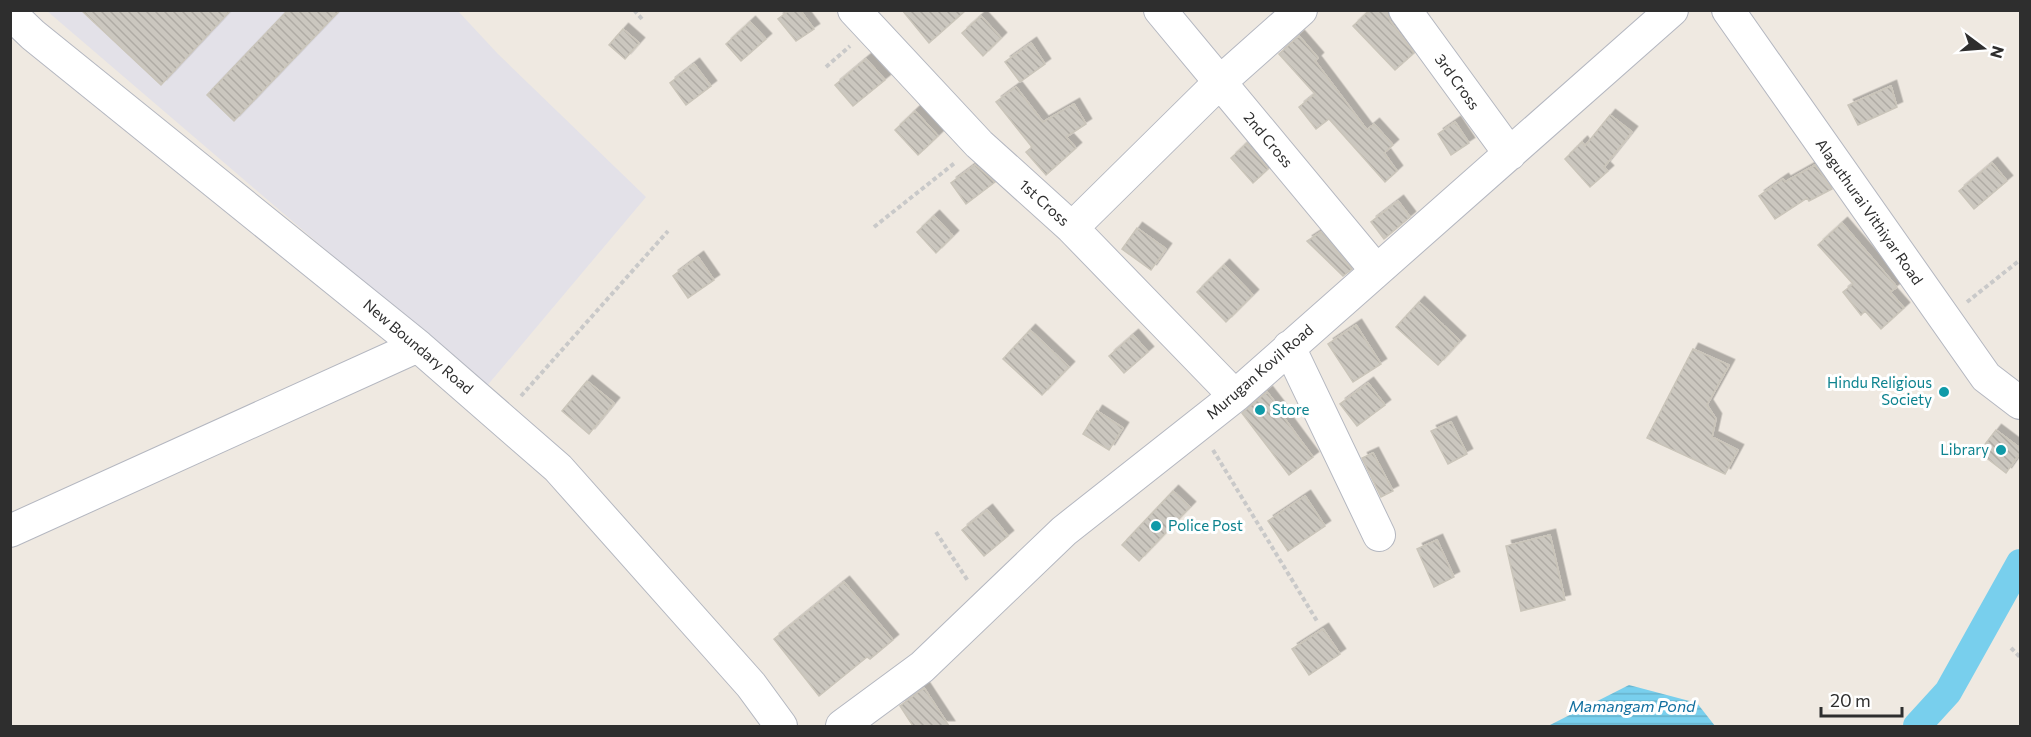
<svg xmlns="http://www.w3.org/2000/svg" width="2031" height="737" font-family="Commissioner,sans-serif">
<defs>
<pattern id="water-rules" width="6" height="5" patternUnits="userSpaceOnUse" patternTransform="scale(1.5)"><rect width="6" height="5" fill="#78cfed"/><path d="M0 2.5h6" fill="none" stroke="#68b2cc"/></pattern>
<pattern id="building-back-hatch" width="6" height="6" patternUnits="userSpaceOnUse" patternTransform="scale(1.5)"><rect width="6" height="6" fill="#cbc7bf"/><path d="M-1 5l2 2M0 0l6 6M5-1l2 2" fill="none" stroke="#afaba4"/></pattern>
<filter id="shadow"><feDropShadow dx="5.5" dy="-5.5" stdDeviation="0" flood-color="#0004"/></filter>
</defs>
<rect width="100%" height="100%" fill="#efe9e1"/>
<!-- industrial -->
<path fill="#e3e1e8" d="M47,11H458L498,54L646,197L486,387Z"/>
<!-- water -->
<path fill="url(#water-rules)" d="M1629,685L1697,703L1715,726H1548Z"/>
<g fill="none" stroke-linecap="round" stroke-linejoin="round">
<!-- canal -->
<path stroke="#78cfed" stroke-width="28" d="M1917,726L1948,692L2020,563"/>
</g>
<!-- building -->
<path fill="url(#building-back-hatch)" stroke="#cac5ba" stroke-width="1.5" filter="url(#shadow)" d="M81,10H231L161,85Z
M288,10H340L234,121L207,95Z
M790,10H800L814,29L796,41L778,19Z
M902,10H966L929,43Z
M1370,10H1387L1390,21L1414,53L1395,70L1353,26Z
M981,16L1001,38L983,56L962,33Z
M750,22L766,39L741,61L726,44Z
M623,29L639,43L625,59L609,45Z
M1299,36L1318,58L1315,61L1367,130L1374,124L1393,145L1384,153L1397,171L1385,182L1329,119L1316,129L1299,107L1315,94L1279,54Z
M1031,43L1045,64L1020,82L1005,62Z
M866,59L885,80L853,106L835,85Z
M694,64L711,86L686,105L670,83Z
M1891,86L1897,107L1858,125L1848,105Z
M1016,87L1043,122L1074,104L1086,124L1066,137L1076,148L1046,175L1026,152L1032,147L996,102Z
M915,111L938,136L918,155L895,130Z
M1610,115L1632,132L1604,167L1608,171L1590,187L1565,159L1582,142L1585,146Z
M1455,122L1469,143L1451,155L1438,134Z
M1247,143L1268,169L1253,183L1231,158Z
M1992,163L2007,181L1974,209L1959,191Z
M975,165L995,182L966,204L951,183Z
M1815,165L1832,189L1809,201L1807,198L1775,219L1759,196L1783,179L1785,182Z
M1398,201L1410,217L1384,239L1371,222Z
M934,216L953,236L936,253L917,232Z
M1842,223L1897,287L1890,292L1904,308L1881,329L1865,311L1861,315L1843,292L1853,284L1818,245Z
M1137,228L1166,249L1151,270L1122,249Z
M1321,232L1352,269L1343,276L1307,241Z
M698,257L714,280L688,298L673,276Z
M1224,265L1253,295L1226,322L1197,292Z
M1419,302L1460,341L1438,365L1396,327Z
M1356,325L1381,364L1353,382L1328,344Z
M1030,330L1069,367L1042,395L1003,359Z
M1133,335L1148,352L1124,373L1109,356Z
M1693,349L1729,365L1707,405L1716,419L1712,437L1738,450L1725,474L1647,438Z
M587,381L614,403L589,434L562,411Z
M1368,383L1385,405L1357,426L1340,404Z
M1267,392L1281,410L1279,411L1313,457L1289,475L1242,413Z
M1097,411L1123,428L1109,450L1083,434Z
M1451,422L1467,454L1448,464L1431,431Z
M1996,430L2020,448V453L2006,473L1979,452Z
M1373,453L1393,491L1381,497L1362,458Z
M1173,491L1190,507L1139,561L1122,545Z
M1305,496L1325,526L1288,551L1268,521Z
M987,510L1008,536L984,556L962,530Z
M1550,535L1565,600L1521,611L1506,546Z
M1437,540L1454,577L1434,587L1417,549Z
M844,582L893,640L870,659L867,657L819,696L774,639Z
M1323,629L1340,654L1309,675L1292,649Z
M924,688L949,726H913L900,706Z"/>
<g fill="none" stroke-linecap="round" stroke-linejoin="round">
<!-- minor casing -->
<g stroke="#b4b7c0" stroke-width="34">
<path id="minor" d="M854,10L979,144L1072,228L1235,396
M1160,10L1376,270
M1405,10L1510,154
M1728,10L1986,377L2020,403
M10,13L33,35L418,346L558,468L751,685L781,726
M1072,228L1220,82L1301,10
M1289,347L1379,535
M10,531L418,346
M842,726L922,667L1064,531L1235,396L1672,10"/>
</g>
<!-- path -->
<path stroke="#c9c9c9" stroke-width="4" stroke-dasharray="4.5 3" stroke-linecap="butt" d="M634,10L642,19
M826,67L850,46
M874,227L956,162
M1967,302L2020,260
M521,396L668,231
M1213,450L1317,621
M936,532L968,581
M2011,648L2020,657"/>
<!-- minor -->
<use href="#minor" stroke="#fff" stroke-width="32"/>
</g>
<!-- markers -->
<g fill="#0f9aa8" stroke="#fff" stroke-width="2">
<circle cx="1944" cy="392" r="6"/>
<circle cx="1260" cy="410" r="6"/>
<circle cx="2001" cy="450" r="6"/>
<circle cx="1156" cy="526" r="6"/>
</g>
<g text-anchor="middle" stroke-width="6" stroke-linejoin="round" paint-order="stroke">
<!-- street labels -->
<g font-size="15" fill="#2e2e2e" stroke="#fff">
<text transform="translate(1457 82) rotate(54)" y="5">3rd Cross</text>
<text transform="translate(1268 140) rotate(50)" y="5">2nd Cross</text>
<text transform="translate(1044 203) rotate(42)" y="5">1st Cross</text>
<text transform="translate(1869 212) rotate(55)" y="5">Alaguthurai Vithiyar Road</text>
<text transform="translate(418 347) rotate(40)" y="5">New Boundary Road</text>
<text transform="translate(1260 372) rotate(-41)" y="5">Murugan Kovil Road</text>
</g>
<!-- culture labels -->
<g font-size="15" fill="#0d838f" stroke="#fff" text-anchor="end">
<text x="1932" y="388">Hindu Religious<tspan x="1932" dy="17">Society</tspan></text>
<text x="1272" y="415" text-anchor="start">Store</text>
<text x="1989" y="455">Library</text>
<text x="1168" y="531" text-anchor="start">Police Post</text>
</g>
<!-- water labels -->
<g font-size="16" font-style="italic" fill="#116f9f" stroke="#fff">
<text x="1632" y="712">Mamangam Pond</text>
</g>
</g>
<!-- border -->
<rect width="2031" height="737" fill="none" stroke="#2e2e2e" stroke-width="24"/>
<!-- north arrow -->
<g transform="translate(1983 48) rotate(106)" stroke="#ffffff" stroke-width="4.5" paint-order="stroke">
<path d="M0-4.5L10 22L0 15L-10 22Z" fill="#2e2e2e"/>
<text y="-9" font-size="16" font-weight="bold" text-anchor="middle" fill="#2e2e2e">N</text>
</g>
<!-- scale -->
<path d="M1821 707v9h81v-9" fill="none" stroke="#2e2e2e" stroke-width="3"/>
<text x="1830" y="707" font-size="18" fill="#2e2e2e" stroke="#ffffff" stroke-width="4.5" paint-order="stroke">20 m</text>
</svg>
